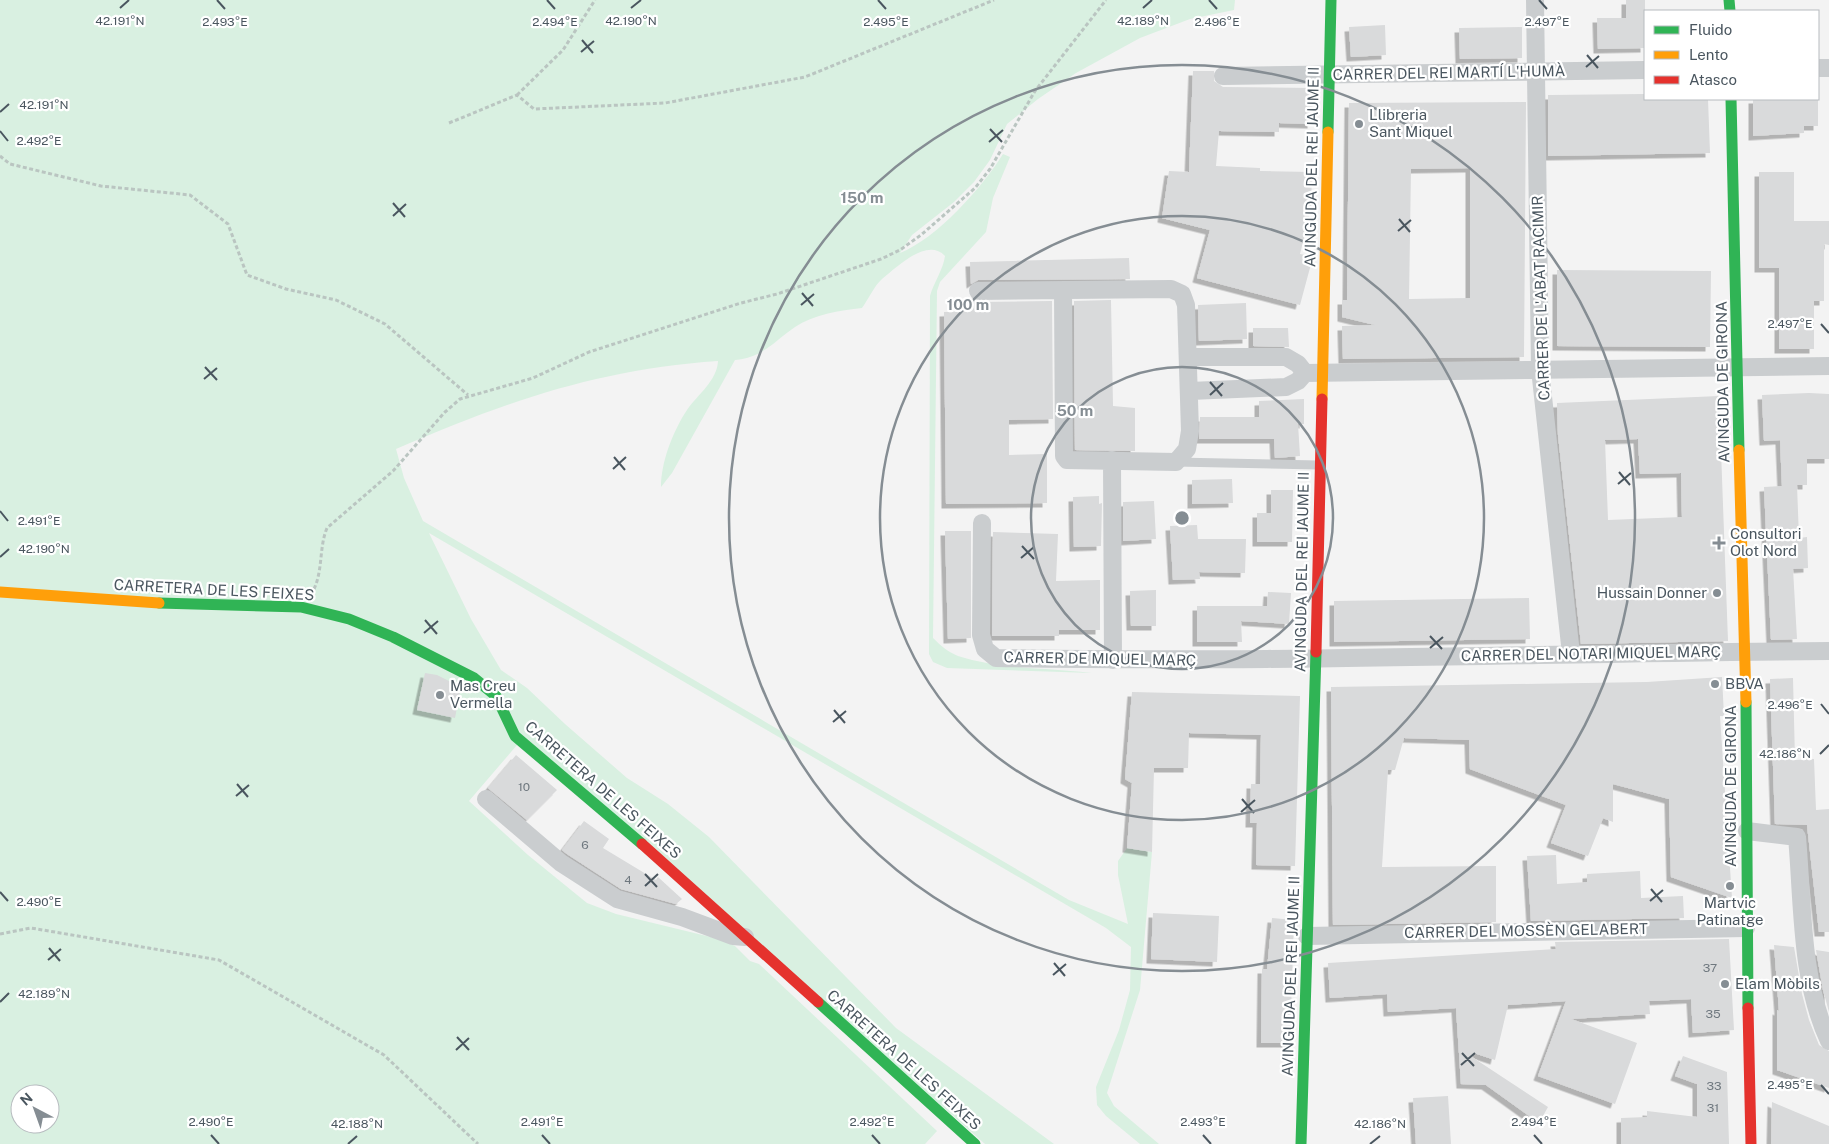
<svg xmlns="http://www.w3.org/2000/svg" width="1829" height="1144" font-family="'Public Sans',sans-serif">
<defs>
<filter id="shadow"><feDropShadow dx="-4.5" dy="4.5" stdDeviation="0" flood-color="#0004"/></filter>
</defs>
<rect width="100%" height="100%" fill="#f3f3f3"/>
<!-- green -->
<path fill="#d9f0e1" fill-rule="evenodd" d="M0,0H1235L1234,10L1190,19L1140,38L1076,73L1038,99L1007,124L990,160L974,182L954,202L912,235L900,253C936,239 982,188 1003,154L1010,157L993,198L986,232L940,282L937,291L933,638C940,645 948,652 958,656C998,669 1050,668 1092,673L947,668L933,662L929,654L930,296C934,282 943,270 945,256C927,237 897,267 882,279C874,286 868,300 862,308C840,310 813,315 795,327C773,342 764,357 735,360L672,473L661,487C661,462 673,431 687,410C698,394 717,381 718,361C599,369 504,402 396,449L404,478L423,521L1069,900L1128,924L1118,875V861L1127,848L1152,852L1140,990L1107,1093L1114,1106L1159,1144H1140L1106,1116L1097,1105L1096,1087L1119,1030L1130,990L1131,947L1106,928L429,533L471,619L501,670L527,688L565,724L627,778L668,804L709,837L896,1028L1054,1144H985L523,738L469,801L528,855L587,903L616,914L719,939L735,946L750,961L759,964L937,1131L925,1144H0ZM20,1094H50V1124H20Z"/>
<!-- building -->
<path fill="#d9dadb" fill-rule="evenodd" filter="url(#shadow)" d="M1626,0H1645V48L1598,49L1597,18H1626Z
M1385,25L1386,55L1351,57L1349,27Z
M1522,27V58L1460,59L1459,28Z
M1193,71H1214V81L1223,87L1313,88L1312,124L1279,123V132L1219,131L1216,166L1260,168V171L1312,172L1311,209L1300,254L1311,256V264L1300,305L1197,278L1210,230L1162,218L1169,171L1189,172Z
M1645,94V99H1708L1710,153L1548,156V95Z
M1753,99H1818V126H1804V133L1753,136Z
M1526,102L1524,357L1343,359L1342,326L1375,325L1342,317V300H1347L1349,103ZM1470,168V298L1409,299L1411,169Z
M1759,172H1794V221H1829V245L1824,244V301H1814V349H1779V268H1759Z
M1129,258L1130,279L978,280L971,284L970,262Z
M1557,270L1711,271L1710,347L1557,346Z
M971,298L978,302L1052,301L1053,419L1009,420V455L1047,454V503L946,504L944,312L971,311Z
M1111,300L1113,406L1135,408V451L1075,450L1074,301Z
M1246,303L1247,339L1199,341L1198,305Z
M1253,328H1288L1289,347L1253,346Z
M1809,393L1829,394V459H1807V485H1797L1799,538L1807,537L1808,568L1793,569L1797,639L1771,640L1764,487L1782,486L1780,440L1764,441L1762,395Z
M1719,396L1728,641L1581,644L1558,435L1557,403ZM1638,439L1640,474L1681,473L1682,517L1608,520L1605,440Z
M1304,399V424H1298L1300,456L1275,458L1274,439H1199L1200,417H1259V401Z
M1232,479L1233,503L1192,504V480Z
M1271,490H1293L1292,542H1257V513H1271Z
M1099,496V504L1102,503L1101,546L1074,547L1073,497Z
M1154,501L1156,539L1123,541V502Z
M1197,525L1198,539H1246L1245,573L1199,572L1200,579L1173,580L1170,526Z
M945,531H971V638L948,639Z
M993,532L1058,534L1056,581L1100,580V630H1059V636H992Z
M1156,590V626H1131L1130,591Z
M1268,592L1291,593L1289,624L1241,621L1242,642H1197V606H1267Z
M1529,598L1530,639L1334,642V601Z
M425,673L437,675L461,687L455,718L417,710Z
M1722,677L1724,716H1720L1732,898L1671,877L1669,799L1613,784V822L1603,818L1588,856L1551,843L1566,805L1470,769L1469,740L1404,738L1395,770H1388L1382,867L1496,866V922L1333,925L1331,687L1647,682Z
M1793,678L1795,760L1814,759L1816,810L1829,809V932H1819L1807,825L1775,824L1770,679Z
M1132,692L1300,696L1295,866L1256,865L1257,823H1250L1251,784H1260L1261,735L1189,733L1188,768H1154L1152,852L1127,848L1132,783L1125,779Z
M516,755L557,790L527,820L488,788Z
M584,821L609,839L603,848L656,880L658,877L682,899L676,904L621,889L567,854L562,850Z
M1556,855L1557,884L1587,882V874L1640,871L1641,898L1683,896L1684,918L1531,921L1527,856Z
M1153,913L1219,916L1217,962L1151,959Z
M1272,918L1294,920L1290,1043H1261L1262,969H1267Z
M1729,939L1734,1030L1693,1033L1691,999L1649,1001L1650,1014L1571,1019L1637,1043L1615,1104L1538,1076L1566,1001L1508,1005L1495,1060L1474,1053L1472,1057L1548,1107L1539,1123L1486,1085L1461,1084L1456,1008L1388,1012L1387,994L1330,998L1328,963L1556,949L1555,942Z
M1774,945L1794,947L1802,994L1809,1020L1819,1045L1829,1051V1088L1777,1070V1010L1779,1011Z
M1816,950L1829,952V1012L1823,990Z
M1683,1056L1727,1072L1729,1144H1621V1118L1647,1117V1111L1697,1117V1084L1675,1076Z
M1448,1096L1451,1144H1416L1413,1098Z
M1772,1102L1829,1126V1144H1771Z"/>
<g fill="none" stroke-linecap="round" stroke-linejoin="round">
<!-- path -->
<path stroke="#bac5c1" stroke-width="3" stroke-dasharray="4 2.5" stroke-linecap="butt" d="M517,95L563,50L595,0
M449,123L517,95L534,109L665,103L805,77L994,0
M0,156L10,164L101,186L190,195L228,224L247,275L286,289L336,300L385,324L468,395
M314,589C323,570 319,547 327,528L393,471L445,412L460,399L533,378L589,352L741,303L777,294L881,259L900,250L921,235L975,188L990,169L1035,91L1106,0
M0,934L31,928L219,960L384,1055L478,1144"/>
<!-- lane -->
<path stroke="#cacdcf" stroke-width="9" d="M1176,462L1318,465"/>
<!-- street -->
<path stroke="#cacdcf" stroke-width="18" d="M1535,0L1540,369L1571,654
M1818,68H1829
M1223,76L1645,70
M978,291L1171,289L1182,294L1186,305L1190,431L1187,449L1176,462L1067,460L1064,456L1063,290
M1189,357H1286L1298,364L1305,373L1829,366
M1190,391L1286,387L1298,381L1305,373
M1112,460L1113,660
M982,523L981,635L985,649L996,658C1273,663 1551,653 1829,651
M486,799L561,863L617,899L682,917L733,936L745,937
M1747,831L1797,837C1803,904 1800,979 1829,1041
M1307,936L1746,928"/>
<!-- fast -->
<path stroke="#30b455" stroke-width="11" d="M1729,0L1730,11
M1731,99L1739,450
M1328,132L1331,0
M159,603L301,607L349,619L393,637L474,678L496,696L515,736L642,844
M1746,702L1748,1008
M818,1002L975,1144
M1301,1144L1316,652"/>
<!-- slow -->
<path stroke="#ff9f0a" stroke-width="11" d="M1322,399L1328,132
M1739,450L1746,702
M0,592L159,603"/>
<!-- jam -->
<path stroke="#e5322d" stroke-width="11" d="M1316,652L1322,399
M642,844L818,1002
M1748,1008L1751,1144"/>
</g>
<!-- ticks -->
<path fill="none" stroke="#4a565f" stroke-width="2" d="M217,0L225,9M547,0L555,9M878,0L886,9M1209,0L1217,9M1539,0L1547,9M120,8L129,0M631,8L641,0M1143,8L1152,0M582,40L593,53M581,52L594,41M1587,55L1598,68M1586,67L1599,56M0,112L9,104M990,129L1002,142M0,131L8,141M989,142L1003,130M393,203L405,217M393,216L406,204M1399,219L1410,232M1398,231L1411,220M802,293L813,306M801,305L814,294M1821,324L1829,333M205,367L217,380M204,379L217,368M1210,382L1222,396M1210,395L1223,383M614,457L625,470M613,469L626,457M1619,472L1630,485M1618,484L1631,473M0,511L8,521M1022,546L1034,559M0,557L9,549M1021,558L1034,547M425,620L437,634M424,633L438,621M1430,636L1442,649M1430,648L1443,637M1821,704L1829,714M834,710L845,723M833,722L846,711M1820,754L1829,745M237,784L248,797M236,796L249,785M1242,799L1254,813M1241,812L1255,800M645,874L657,887M645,886L658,874M1651,889L1662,902M0,892L8,901M1650,901L1663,890M49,948L60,961M48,960L61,949M1054,963L1065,976M1053,975L1066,964M0,1002L9,993M457,1037L469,1050M456,1050L469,1038M1462,1053L1474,1066M1461,1065L1475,1053M1821,1085L1829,1094M211,1135L219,1144M542,1135L550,1144M872,1135L880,1144M1203,1135L1211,1144M1534,1135L1542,1144M348,1144L357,1136M1370,1144L1380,1136"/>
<!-- distance rings -->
<g fill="none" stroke="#858d93" stroke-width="2.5">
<circle cx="1182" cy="518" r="151"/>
<circle cx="1182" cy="518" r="302"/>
<circle cx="1182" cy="518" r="453"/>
</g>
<!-- markers -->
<g fill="#858d93" stroke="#fff" stroke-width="2">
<circle cx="1359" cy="124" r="5"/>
<path d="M1716.5 535.5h5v5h5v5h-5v5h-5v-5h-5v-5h5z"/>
<circle cx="1717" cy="593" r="5"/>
<circle cx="1715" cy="684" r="5"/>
<circle cx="440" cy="695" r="5"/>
<circle cx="1730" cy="886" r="5"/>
<circle cx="1725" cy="984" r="5"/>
</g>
<g text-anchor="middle" stroke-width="4.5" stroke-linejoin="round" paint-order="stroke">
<!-- number labels -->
<g font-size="12" fill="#6f787f">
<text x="524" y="791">10</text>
<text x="585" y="849">6</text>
<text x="628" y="884">4</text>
<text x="1710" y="972">37</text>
<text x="1713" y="1018">35</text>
<text x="1714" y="1090">33</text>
<text x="1713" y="1112">31</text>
</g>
<!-- street labels -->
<g font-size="15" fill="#4a565f" stroke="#fff">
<text transform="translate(1449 73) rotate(-1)" y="5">CARRER DEL REI MARTÍ L'HUMÀ</text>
<text transform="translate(1312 167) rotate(-89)" y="5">AVINGUDA DEL REI JAUME II</text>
<text transform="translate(1541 298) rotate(-92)" y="5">CARRER DE L'ABAT RACIMIR</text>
<text transform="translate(1723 382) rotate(-91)" y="5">AVINGUDA DE GIRONA</text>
<text transform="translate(1302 572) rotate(-89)" y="5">AVINGUDA DEL REI JAUME II</text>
<text transform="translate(214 590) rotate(3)" y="5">CARRETERA DE LES FEIXES</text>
<text transform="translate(1591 654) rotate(-1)" y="5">CARRER DEL NOTARI MIQUEL MARÇ</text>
<text transform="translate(1100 659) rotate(1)" y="5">CARRER DE MIQUEL MARÇ</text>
<text transform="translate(1731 786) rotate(-90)" y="5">AVINGUDA DE GIRONA</text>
<text transform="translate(603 790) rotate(41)" y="5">CARRETERA DE LES FEIXES</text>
<text transform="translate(1526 931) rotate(-1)" y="5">CARRER DEL MOSSÈN GELABERT</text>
<text transform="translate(1291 976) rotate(-88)" y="5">AVINGUDA DEL REI JAUME II</text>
<text transform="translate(904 1060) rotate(42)" y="5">CARRETERA DE LES FEIXES</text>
</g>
<!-- poi labels -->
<g font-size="15" fill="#4a565f" stroke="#fff" text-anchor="start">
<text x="1369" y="120">Llibreria<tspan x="1369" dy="17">Sant Miquel</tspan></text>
<text x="1730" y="539">Consultori<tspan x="1730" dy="17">Olot Nord</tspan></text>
<text x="1707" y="598" text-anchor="end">Hussain Donner</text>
<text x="1725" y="689">BBVA</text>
<text x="450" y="691">Mas Creu<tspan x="450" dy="17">Vermella</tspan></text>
<text x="1730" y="908" text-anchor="middle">Martvic<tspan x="1730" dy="17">Patinatge</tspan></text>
<text x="1735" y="989">Elam Mòbils</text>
</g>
</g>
<g font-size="12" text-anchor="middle" fill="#4a565f" stroke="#fff" stroke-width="4.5" stroke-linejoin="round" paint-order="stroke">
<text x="120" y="25">42.191°N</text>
<text x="631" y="25">42.190°N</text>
<text x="1143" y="25">42.189°N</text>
<text x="886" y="26">2.495°E</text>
<text x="1547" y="26">2.497°E</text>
<text x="225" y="26">2.493°E</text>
<text x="555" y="26">2.494°E</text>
<text x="1217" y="26">2.496°E</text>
<text x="44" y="109">42.191°N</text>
<text x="39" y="145">2.492°E</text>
<text x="1790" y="328">2.497°E</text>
<text x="39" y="525">2.491°E</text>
<text x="44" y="553">42.190°N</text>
<text x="1790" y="709">2.496°E</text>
<text x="1785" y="758">42.186°N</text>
<text x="39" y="906">2.490°E</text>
<text x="44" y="998">42.189°N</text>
<text x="1790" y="1089">2.495°E</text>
<text x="211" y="1126">2.490°E</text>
<text x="542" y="1126">2.491°E</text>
<text x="872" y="1126">2.492°E</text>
<text x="1203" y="1126">2.493°E</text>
<text x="1534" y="1126">2.494°E</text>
<text x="357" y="1128">42.188°N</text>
<text x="1380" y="1128">42.186°N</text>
</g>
<circle cx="1182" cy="518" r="8" fill="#858d93" stroke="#fff" stroke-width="2.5"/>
<g font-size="15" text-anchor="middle" font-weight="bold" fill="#858d93" stroke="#fff" stroke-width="4.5" stroke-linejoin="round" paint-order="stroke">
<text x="862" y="203">150 m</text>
<text x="968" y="310">100 m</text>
<text x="1075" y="416">50 m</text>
</g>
<!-- legend -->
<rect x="1644" y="10" width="175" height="90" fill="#ffffff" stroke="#b7bbbf"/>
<rect x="1654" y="26" width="25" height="8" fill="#30b455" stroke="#b7bbbf"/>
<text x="1689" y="35" font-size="15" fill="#4a565f">Fluido</text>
<rect x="1654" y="51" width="25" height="8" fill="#ff9f0a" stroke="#b7bbbf"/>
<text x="1689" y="60" font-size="15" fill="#4a565f">Lento</text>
<rect x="1654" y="76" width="25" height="8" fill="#e5322d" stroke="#b7bbbf"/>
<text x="1689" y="85" font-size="15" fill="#4a565f">Atasco</text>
<!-- north arrow -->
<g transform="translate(35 1109) rotate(319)"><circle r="24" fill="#ffffff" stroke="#b7bbbf"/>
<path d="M0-4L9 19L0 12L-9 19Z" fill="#858d93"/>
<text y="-8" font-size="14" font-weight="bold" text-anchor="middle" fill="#4a565f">N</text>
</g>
</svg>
